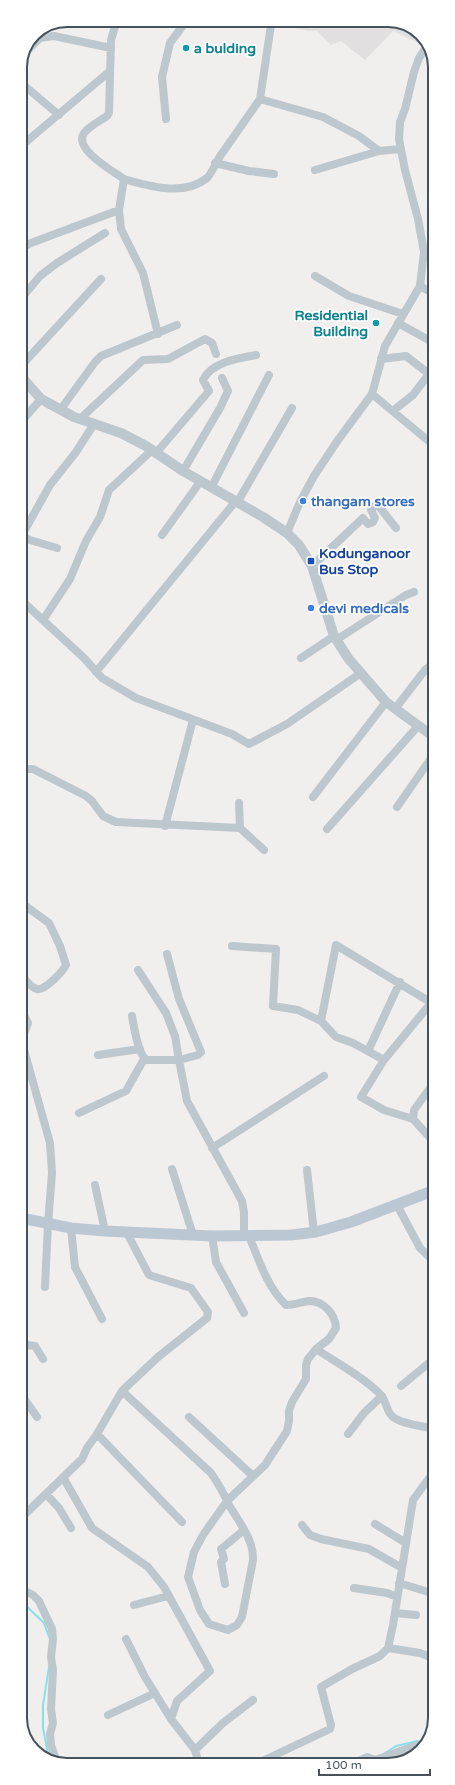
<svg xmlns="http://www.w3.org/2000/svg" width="455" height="1785" font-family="'Varela Round',sans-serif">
<rect width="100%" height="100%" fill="#f1eeee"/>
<!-- education -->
<path fill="#e2dfe0" d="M275,20H394L419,32L423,38L420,44L393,31L365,60L341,41L331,45L317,31H308L282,25Z"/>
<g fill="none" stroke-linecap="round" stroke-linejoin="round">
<!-- stream -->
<path stroke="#88e0ed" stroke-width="2" d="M21,1601L44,1623L49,1637
M49,1667L43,1705V1728L49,1759
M385,1753L396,1746L418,1741"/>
<!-- minor -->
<path stroke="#bcc7ce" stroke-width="8" d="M117,20L111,40L109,113L107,116C100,121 89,126 84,133C73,149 113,171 124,179L119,210L121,229L143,273L158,334
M271,25L260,99L323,117L359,136L379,151
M27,51L40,38L54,36L111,48
M20,82L59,115
M166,119L162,77L170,43L187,20
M20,147L110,71
M215,163L249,171L274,174
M315,170L379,151L400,149
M124,179C150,186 183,197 207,178C211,175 217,160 221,155C234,136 247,118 260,99
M20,249L31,243L119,210
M424,252L434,254
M315,276L349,296L403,314
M420,286L434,294
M20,300L40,276L57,263L105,233
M398,323L434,343
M381,359L406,356L429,374L413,395L394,410
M20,367L101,279
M372,394L431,443L434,457
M61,409L95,362L101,356L177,325
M80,419L143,360L168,359L205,339L212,343L216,354
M20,423L41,399
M157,452L209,391L203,380C211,362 239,358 256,355
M434,457V492
M183,471L220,408L228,391L222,378
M211,488L269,375
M237,503L292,408
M26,528L50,485L76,452L94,424
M287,533L300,502L314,476L338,440L372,394L385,346L420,286L424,252L418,219L405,170L399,139L400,122L405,109L414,72L419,58L427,46
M20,535L30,540L57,548
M162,535L200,482
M312,566L363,518L368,524L373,522L375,518L371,510L377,504L396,528
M20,599L84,658L102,678L136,698L232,734L249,744L287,724L361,673
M43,620L70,579L86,541L100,517L109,490L152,450
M336,640L406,595L414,592
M301,658L334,636
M96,672L235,502
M395,709L425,670L434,663
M20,769H33L86,796L92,801L103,816L116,822L240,828L264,850
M313,797L386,702
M239,803L240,828
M397,807L434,754
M165,826L193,720
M327,829L418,726
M20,902L49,923L60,946L66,965C63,971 45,991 37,989C31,988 25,979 20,974
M232,946L276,949L273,1006L298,1010L321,1021L336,1037L353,1043L384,1060
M167,954L179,999L201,1052L198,1055L179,1060L187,1101L242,1201L244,1213V1236
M435,998L384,1060L361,1097L384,1110L413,1119L435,1143
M20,1007L28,1023L25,1031L21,1033
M132,1016C134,1027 138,1055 147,1060H179L175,1036L166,1013L138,970
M321,1021L336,945L435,1005
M21,1039L50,1143L52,1173L48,1224
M368,1051L400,982
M98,1055L140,1049
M79,1113L126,1091L144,1059
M413,1119L414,1110L435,1081
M212,1148L324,1076
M172,1169L193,1235
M307,1170L314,1232
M95,1185L105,1231
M397,1205L420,1248L435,1262
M71,1228L75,1267L102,1319
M212,1236L216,1262L244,1313
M249,1236C259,1260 267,1287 286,1305C294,1305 301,1302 309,1301C324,1301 335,1314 336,1328L329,1339L316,1349
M45,1287L48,1224
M21,1351L28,1345L35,1346L43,1359
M401,1386L435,1358
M122,1391L211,1473C218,1483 224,1494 229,1505C239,1522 254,1540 253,1560L242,1617L237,1625L228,1630L209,1624L200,1610L188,1577L194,1552L203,1535L227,1501L265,1465L287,1431L289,1421V1411L292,1402L306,1379V1365L308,1359L316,1349C337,1363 362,1376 380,1394C387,1401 386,1412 393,1417C401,1424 424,1426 435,1429
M21,1394L37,1417
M189,1417L253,1476
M97,1434L182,1522
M348,1434L364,1413L382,1396
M63,1477L92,1528L148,1567L164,1587L210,1671L177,1701L171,1719
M46,1494L59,1508L71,1528
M21,1518L82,1459L87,1448L97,1434L122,1391L158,1357L207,1318L208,1312L191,1288L149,1275L127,1233
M375,1524L406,1543
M302,1525L310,1535L321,1539L369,1549L402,1568
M399,1583L435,1594
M225,1584L221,1562L224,1559L221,1549L244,1530
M354,1588L387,1593L397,1597
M21,1589L33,1595L39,1601L52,1629L53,1639L51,1657L53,1670L51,1709L53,1723L50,1734L51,1745L57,1762
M134,1605L168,1596
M395,1613L416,1615
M126,1639L145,1677L171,1719L195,1750L199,1764
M388,1648L420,1653L435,1659
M108,1715L155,1693
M195,1750L223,1723L253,1700
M375,1760L426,1742
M256,1764L330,1729L331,1725L321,1687L352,1669L380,1656L388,1648L393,1625L413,1500L435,1470
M352,1764L367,1757L375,1760L378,1763"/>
<!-- tertiary -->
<path stroke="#bcc7ce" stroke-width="10" d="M20,375L41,399L74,417L121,433L146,446L183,471L263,517L287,533L299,545L312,566L334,636L348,658L386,702L434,737"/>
<!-- secondary -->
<path stroke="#bbc8d3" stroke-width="11" d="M21,1218L71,1228L105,1231L212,1236L291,1235L316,1232L351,1222L435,1190"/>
</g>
<!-- markers -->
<g fill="#0f9aa8" stroke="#fff" stroke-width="1.5">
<circle cx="186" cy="48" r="4"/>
<circle cx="376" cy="323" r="4"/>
</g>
<g fill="#3f7fe0" stroke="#fff" stroke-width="1.5">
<circle cx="303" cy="501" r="4"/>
<circle cx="311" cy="608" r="4"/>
</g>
<rect fill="#1a4fb4" stroke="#fff" stroke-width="1.5" x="307" y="557" width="8" height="8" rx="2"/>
<g text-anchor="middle" stroke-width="3.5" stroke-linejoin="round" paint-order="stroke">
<!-- culture labels -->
<g font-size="14" font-weight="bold" fill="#0d838f" stroke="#fff" text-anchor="start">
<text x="194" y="53">a bulding</text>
<text x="368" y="320" text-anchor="end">Residential<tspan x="368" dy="16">Building</tspan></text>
</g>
<!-- shop labels -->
<g font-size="14" font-weight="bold" fill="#366cbe" stroke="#fff" text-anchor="start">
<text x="311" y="506">thangam stores</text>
<text x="319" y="613">devi medicals</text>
</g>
<!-- transit labels -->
<g font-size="14" font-weight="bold" fill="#164399" stroke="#fff" text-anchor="start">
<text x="319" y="558">Kodunganoor<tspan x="319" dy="16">Bus Stop</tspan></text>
</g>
</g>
<!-- crop -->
<path d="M0 0H455V1785H0ZM67 27H388A40 40 0 0 1 428 67V1718A40 40 0 0 1 388 1758H67A40 40 0 0 1 27 1718V67A40 40 0 0 1 67 27Z" fill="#fff" fill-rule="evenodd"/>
<path fill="none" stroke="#46535c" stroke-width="2" d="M67 27H388A40 40 0 0 1 428 67V1718A40 40 0 0 1 388 1758H67A40 40 0 0 1 27 1718V67A40 40 0 0 1 67 27Z"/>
<!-- scale -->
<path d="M319 1769v6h111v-6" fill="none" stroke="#46535c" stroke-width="2"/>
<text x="325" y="1769" font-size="12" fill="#46535c" stroke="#ffffff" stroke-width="3" paint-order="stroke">100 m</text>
</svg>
